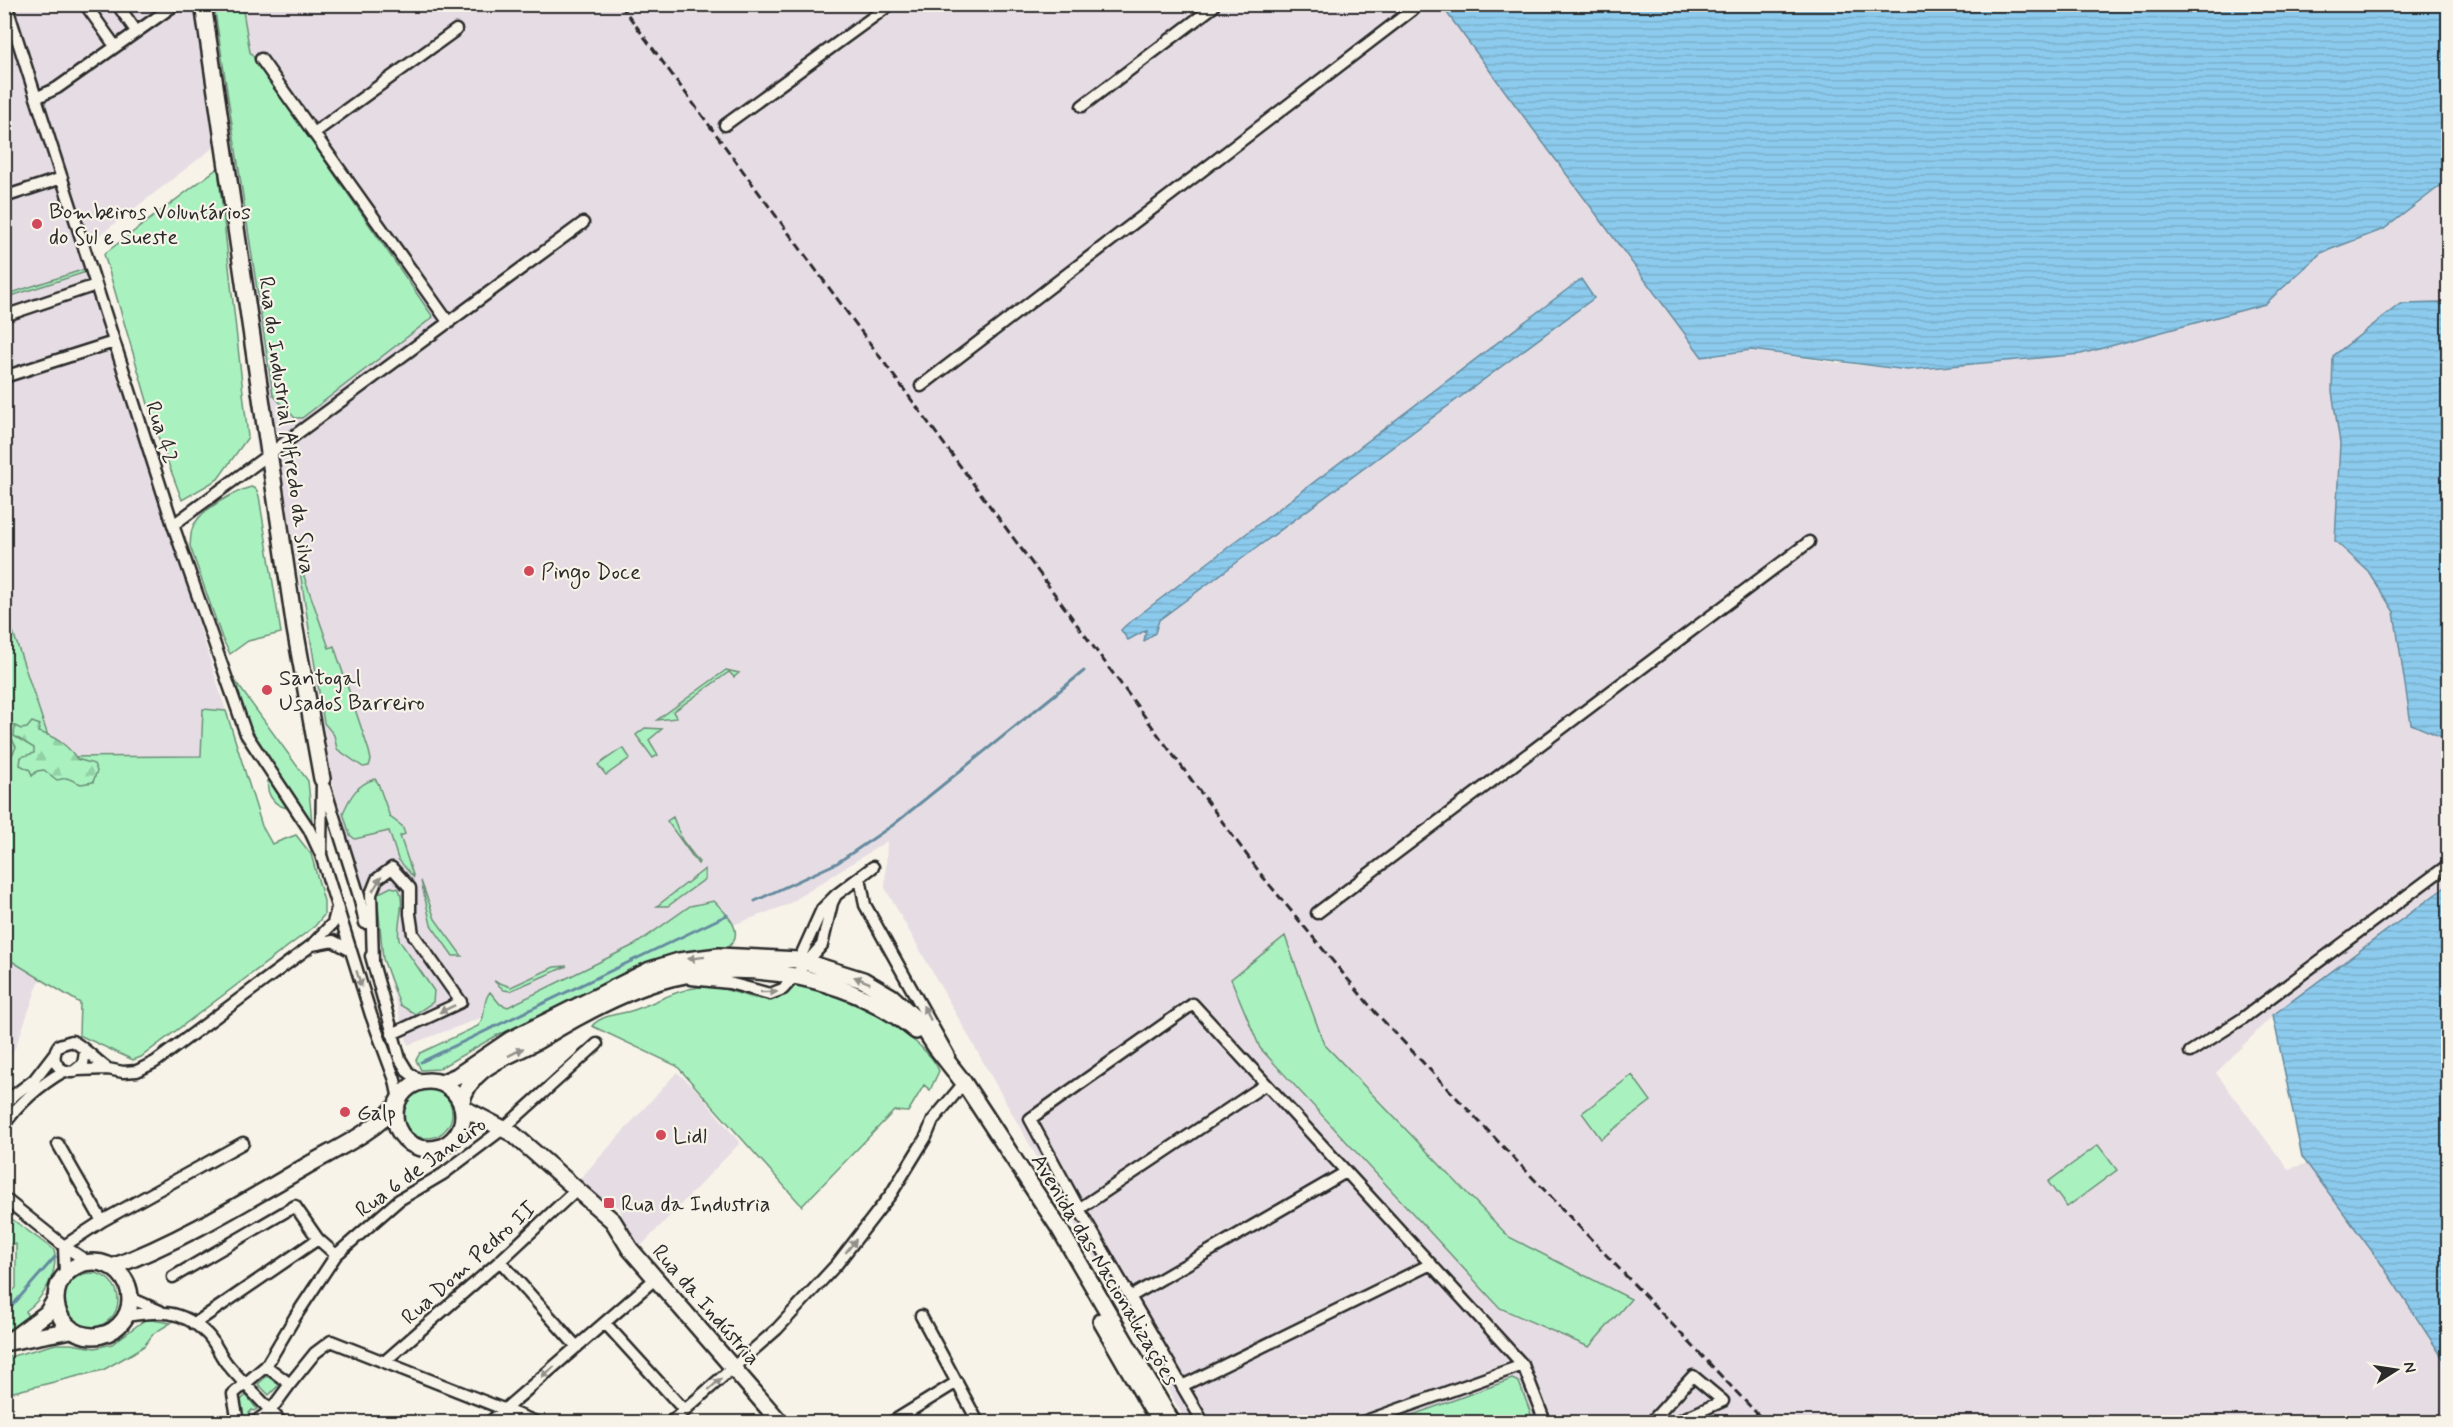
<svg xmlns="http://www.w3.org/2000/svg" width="2453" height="1427" font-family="Mynerve,sans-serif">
<defs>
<pattern id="forest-firs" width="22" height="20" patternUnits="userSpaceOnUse" patternTransform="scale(1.5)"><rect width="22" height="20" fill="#a9f2c0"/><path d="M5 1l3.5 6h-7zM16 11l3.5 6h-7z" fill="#92d0a5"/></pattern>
<pattern id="water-rules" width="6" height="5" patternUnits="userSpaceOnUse" patternTransform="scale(1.5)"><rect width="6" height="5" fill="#8ccbed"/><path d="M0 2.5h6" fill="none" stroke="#79aecb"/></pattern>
</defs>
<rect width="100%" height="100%" fill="#f7f3e8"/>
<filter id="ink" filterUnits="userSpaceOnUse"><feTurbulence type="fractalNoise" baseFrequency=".0167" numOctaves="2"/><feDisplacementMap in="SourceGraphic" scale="12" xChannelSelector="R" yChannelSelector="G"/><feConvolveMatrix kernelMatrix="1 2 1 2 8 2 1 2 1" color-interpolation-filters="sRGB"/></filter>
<g filter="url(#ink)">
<!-- built -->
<path fill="#e6dde4" d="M4,5H1441L1703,357L1751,350L1829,362L1907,370L2265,304L2321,253L2384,229L2448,180V885L2273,1015L2216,1073L2288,1169L2308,1163L2448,1359V1422H1186L885,888L887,841L787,905L408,1045L334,790L279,458L260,472L218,144L82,249L226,711L203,710L202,756L55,757L5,605Z
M5,957L40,979L19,1038L5,1071Z
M677,1072L697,1090L740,1143L639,1248L630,1234L619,1207L600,1198L579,1180Z"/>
<!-- green -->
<path fill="#a9f2c0" stroke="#6a8e76" stroke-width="1.5" d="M214,5H242L250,52L433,317L302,418H295L273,395Z
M218,168L248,437L218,479L182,500L155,428L104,254Z
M85,269L86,272L5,298V295Z
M251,487L256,489L259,496L281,633L248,641L230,654L222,638L190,546C191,538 190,529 195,523C204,508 234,492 251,487Z
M298,559L329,648L334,646L369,751L371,760L369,766L363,767L337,749L334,735L324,723Z
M4,605L55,757L201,756L203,709L226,711L262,826L272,844L296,835L311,854L324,901V915L315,926L141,1057L133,1060L79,1035L80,1003L5,957Z
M225,667L308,781L312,822L291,793L243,721Z
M726,670L739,673L734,677L729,672L673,712L677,718L657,720Z
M645,728L662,729L649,740L658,755L653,758L636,735Z
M621,749H624L630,758L606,775L598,765Z
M269,777L291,808C274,808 264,793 269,777Z
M375,779L378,783L390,817L402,826L405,834L400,836L414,878L398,859L389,831L355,839L350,835L343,813C350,797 357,784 375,779Z
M673,817L682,840L699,862L698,864L667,821Z
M705,869V879L668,906H657Z
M421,881L435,919L462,956H453L431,925Z
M391,887L399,889C406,905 396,923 399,940L434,991L433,1002L415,1014L400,1005L383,959L377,894Z
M714,901C727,914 747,933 727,948L676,955L514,1034L501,1033L438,1069L421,1070L416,1060L420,1053L478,1026C488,1015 481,1002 490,992L500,1004L508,1007L636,944L690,906Z
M1285,936L1324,1044L1509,1237L1631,1299L1589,1347L1500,1308L1260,1048L1231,979Z
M567,966L510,991L504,990L494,981L511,987L554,967Z
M798,983C849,1000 878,1009 919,1045C927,1053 935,1060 939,1071L930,1090L924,1085L908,1112L894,1111L802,1206L677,1066L592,1026C602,1014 620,1015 634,1010C657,1002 675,990 700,987C741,984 764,1019 798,983Z
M1632,1075L1651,1101L1601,1139L1582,1113Z
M402 1113a25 25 0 1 1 50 0a25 25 0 1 1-50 0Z
M2098,1145L2117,1170L2067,1207L2048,1182Z
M5,1214L54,1250C59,1272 43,1299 26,1311L28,1319L5,1332V1297L16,1288V1244H5Z
M64 1300a27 27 0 1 1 54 0a27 27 0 1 1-54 0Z
M146,1319L171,1323L154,1333L144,1346L133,1353L103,1370L5,1394V1358L56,1344H71L95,1348L112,1344Z
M267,1376L279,1385L269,1395L258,1384Z
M1512,1379L1519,1382L1534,1422H1393Z
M246,1395L257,1409L254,1411L252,1410L249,1413L250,1415L246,1419L243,1416L241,1400Z"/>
<!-- forest -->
<path fill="url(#forest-firs)" stroke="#6a8e76" stroke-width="1.5" d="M32,722L40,725L38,732C53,735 69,746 77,759L94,764L97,771L93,782L81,784L67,778L57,780L44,770L37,771L32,776L30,770L20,765L21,757L34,753V748L14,736L15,726L21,729L27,728Z
M12,739L16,747L12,755L5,757V740Z"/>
<!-- water -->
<path fill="url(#water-rules)" stroke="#658b9f" stroke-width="1.5" d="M1441,5H2448V180L2384,229L2321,253L2265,304L2081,354L1907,370L1751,350L1702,357Z
M1581,279L1594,298L1159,620L1155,633L1144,641L1146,630L1128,640L1121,630L1126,625Z
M2440,303L2448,305V736L2444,738L2411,724L2394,612L2368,571L2335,541L2340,443L2332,391L2333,356L2400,304Z
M2448,885V1366L2380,1262L2302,1157L2273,1015Z"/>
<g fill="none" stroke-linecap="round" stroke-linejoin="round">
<!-- stream -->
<path stroke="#658b9f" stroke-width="3" d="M755,901L837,863L893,825L1084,671
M421,1062L727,915
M4,1315L55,1257"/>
<!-- street casing -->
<g stroke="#2b2b2b" stroke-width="15">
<path id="street" d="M6,4L173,525L246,734L309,829L321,855
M85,4L115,46
M117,4L136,31
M261,59L449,323
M36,98L57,88L176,4
M1082,106L1213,7
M725,125L891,4
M314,133L456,30
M4,197L62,178
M4,316L96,285
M4,377L114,342
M921,386L1412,10
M173,525L583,223
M322,779L321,855L371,1015L395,1080L399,1100
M325,788L359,896L365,923
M860,877L865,905L949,1056
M1317,913L1809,542
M312,945L333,941L350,950
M371,956L400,1059L408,1072L422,1082
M799,960L822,909L836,895L873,867
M373,962L371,894L377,879L392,868L410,888V914L413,934L461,1002L392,1034
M691,979L729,983L770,994L783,989L822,945L832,903L836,895
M85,1052L83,1064L73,1072C57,1072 49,1058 59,1045L72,1041C80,1044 98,1062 108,1069
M2190,1052L2242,1019L2448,865
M77,1070L108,1069L123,1072L137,1071L155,1062L312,945L333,923L337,908
M4,1106L14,1095L34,1080L54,1054
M4,1125C20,1102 40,1085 64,1071
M58,1144L102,1221
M4,1198L64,1246L88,1262
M1079,1209L1266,1084
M64,1246L102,1221L243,1143
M64,1246L65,1273
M500,1261L577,1347
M173,1277L295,1206L318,1239L336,1255
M1130,1297L1346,1172
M130,1298L160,1311
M126,1316C159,1311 181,1308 207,1334C216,1343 220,1356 228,1365C245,1385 264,1403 281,1422
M921,1316L978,1422
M605,1323L685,1411
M194,1324L318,1239
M384,1362L500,1261L577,1189
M266,1366L295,1317L336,1255L399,1200L443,1174L504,1128L597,1044
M290,1384L315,1353L331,1341L536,1422
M1182,1386L1431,1264
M238,1422L233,1394L266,1366L290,1384L271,1410L255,1422
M490,1422L655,1279
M671,1422L777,1329L837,1264L891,1194L926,1137L933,1120L964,1083L961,1077
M892,1422L957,1382
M1203,1422L1079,1209L1030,1119L1193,1004L1523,1365L1545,1422
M1363,1422L1523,1365
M1651,1422L1693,1376L1723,1401L1676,1422"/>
</g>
<!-- secondary casing -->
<g stroke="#2b2b2b" stroke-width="20">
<path id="secondary" d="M203,4L295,629L322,779
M395 1115a34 34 0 1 1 68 0a34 34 0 1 1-68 0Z
M441,1083L457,1076L510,1040L650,970L679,961L719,956L799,960L863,980L892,997L920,1023L935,1046L964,1083L1059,1228L1172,1422
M461,1104C469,1066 509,1057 539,1040C576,1017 628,989 671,978C751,958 852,978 916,1031
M463,1108L513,1134L613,1221L630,1249L780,1422
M56 1299a37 37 0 1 1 74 0a37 37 0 1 1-74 0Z
M112,1267C179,1242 241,1204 303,1168C335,1149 372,1134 397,1105
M1101,1321L1159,1422
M12,1339L47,1313L55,1300
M4,1343L71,1330"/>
</g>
<!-- street -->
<use href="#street" stroke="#f7f3e8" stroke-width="10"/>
<!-- secondary -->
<use href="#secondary" stroke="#f7f3e8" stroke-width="15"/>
<!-- rail -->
<path stroke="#2b2b2b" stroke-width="3" stroke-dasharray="9 4.5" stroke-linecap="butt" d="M620,4L1263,877L1375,1012L1765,1422"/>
</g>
<!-- one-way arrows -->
<defs><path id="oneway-solid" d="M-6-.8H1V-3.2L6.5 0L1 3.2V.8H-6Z" transform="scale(1.5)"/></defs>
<g fill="#918f8a">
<use href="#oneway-solid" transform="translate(377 884) rotate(-58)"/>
<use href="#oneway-solid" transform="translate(696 958) rotate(173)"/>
<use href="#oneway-solid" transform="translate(359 979) rotate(73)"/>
<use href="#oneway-solid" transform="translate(862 980) rotate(-158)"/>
<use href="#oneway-solid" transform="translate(769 992)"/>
<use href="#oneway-solid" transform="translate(447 1009) rotate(155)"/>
<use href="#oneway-solid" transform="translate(927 1013) rotate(-118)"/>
<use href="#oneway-solid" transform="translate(516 1052) rotate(-27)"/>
<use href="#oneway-solid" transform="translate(851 1246) rotate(-52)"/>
<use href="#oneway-solid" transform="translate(548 1372) rotate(139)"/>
<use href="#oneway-solid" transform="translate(715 1384) rotate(-42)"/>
</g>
</g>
<!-- markers -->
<g fill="#d1495b" stroke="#f7f3e8" stroke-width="2">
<circle cx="37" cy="224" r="6"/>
<circle cx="529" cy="571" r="6"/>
<circle cx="267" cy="690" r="6"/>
<circle cx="345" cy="1112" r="6"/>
<circle cx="661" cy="1135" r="6"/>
<rect x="603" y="1197" width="12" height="12" rx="3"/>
</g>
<g text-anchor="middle" stroke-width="4.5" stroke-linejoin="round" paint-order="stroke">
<!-- poi labels -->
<g font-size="22" fill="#2b2b2b" stroke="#f7f3e8" text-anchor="start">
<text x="49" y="219">Bombeiros Voluntários<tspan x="49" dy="25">do Sul e Sueste</tspan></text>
<text x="541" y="579">Pingo Doce</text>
<text x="279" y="685">Santogal<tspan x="279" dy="25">Usados Barreiro</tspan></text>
<text x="357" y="1120">Galp</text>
<text x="673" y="1143">Lidl</text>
<text x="621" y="1211">Rua da Industria</text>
</g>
<!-- street labels -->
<g font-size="22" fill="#2b2b2b" stroke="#f7f3e8">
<text transform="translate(288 425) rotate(82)" y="8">Rua do Industrial Alfredo da Silva</text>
<text transform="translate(163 432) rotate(72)" y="8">Rua 42</text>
<text transform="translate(420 1166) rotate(-36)" y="8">Rua 6 de Janeiro</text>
<text transform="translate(468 1262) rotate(-42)" y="8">Rua Dom Pedro II</text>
<text transform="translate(1106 1269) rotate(59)" y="8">Avenida das Nacionalizações</text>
<text transform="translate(707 1304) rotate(49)" y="8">Rua da Indústria</text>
</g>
</g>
<!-- margin -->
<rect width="2453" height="1427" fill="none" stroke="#f7f3e8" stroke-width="24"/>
<rect x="12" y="12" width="2429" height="1403" fill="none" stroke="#2b2b2b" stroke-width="2" filter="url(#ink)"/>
<!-- north arrow -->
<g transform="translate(2396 1370) rotate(78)" stroke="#f7f3e8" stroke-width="4.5" paint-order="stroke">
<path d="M0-4.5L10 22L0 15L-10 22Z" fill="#2b2b2b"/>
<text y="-9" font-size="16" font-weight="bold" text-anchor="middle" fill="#2b2b2b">N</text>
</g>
</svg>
